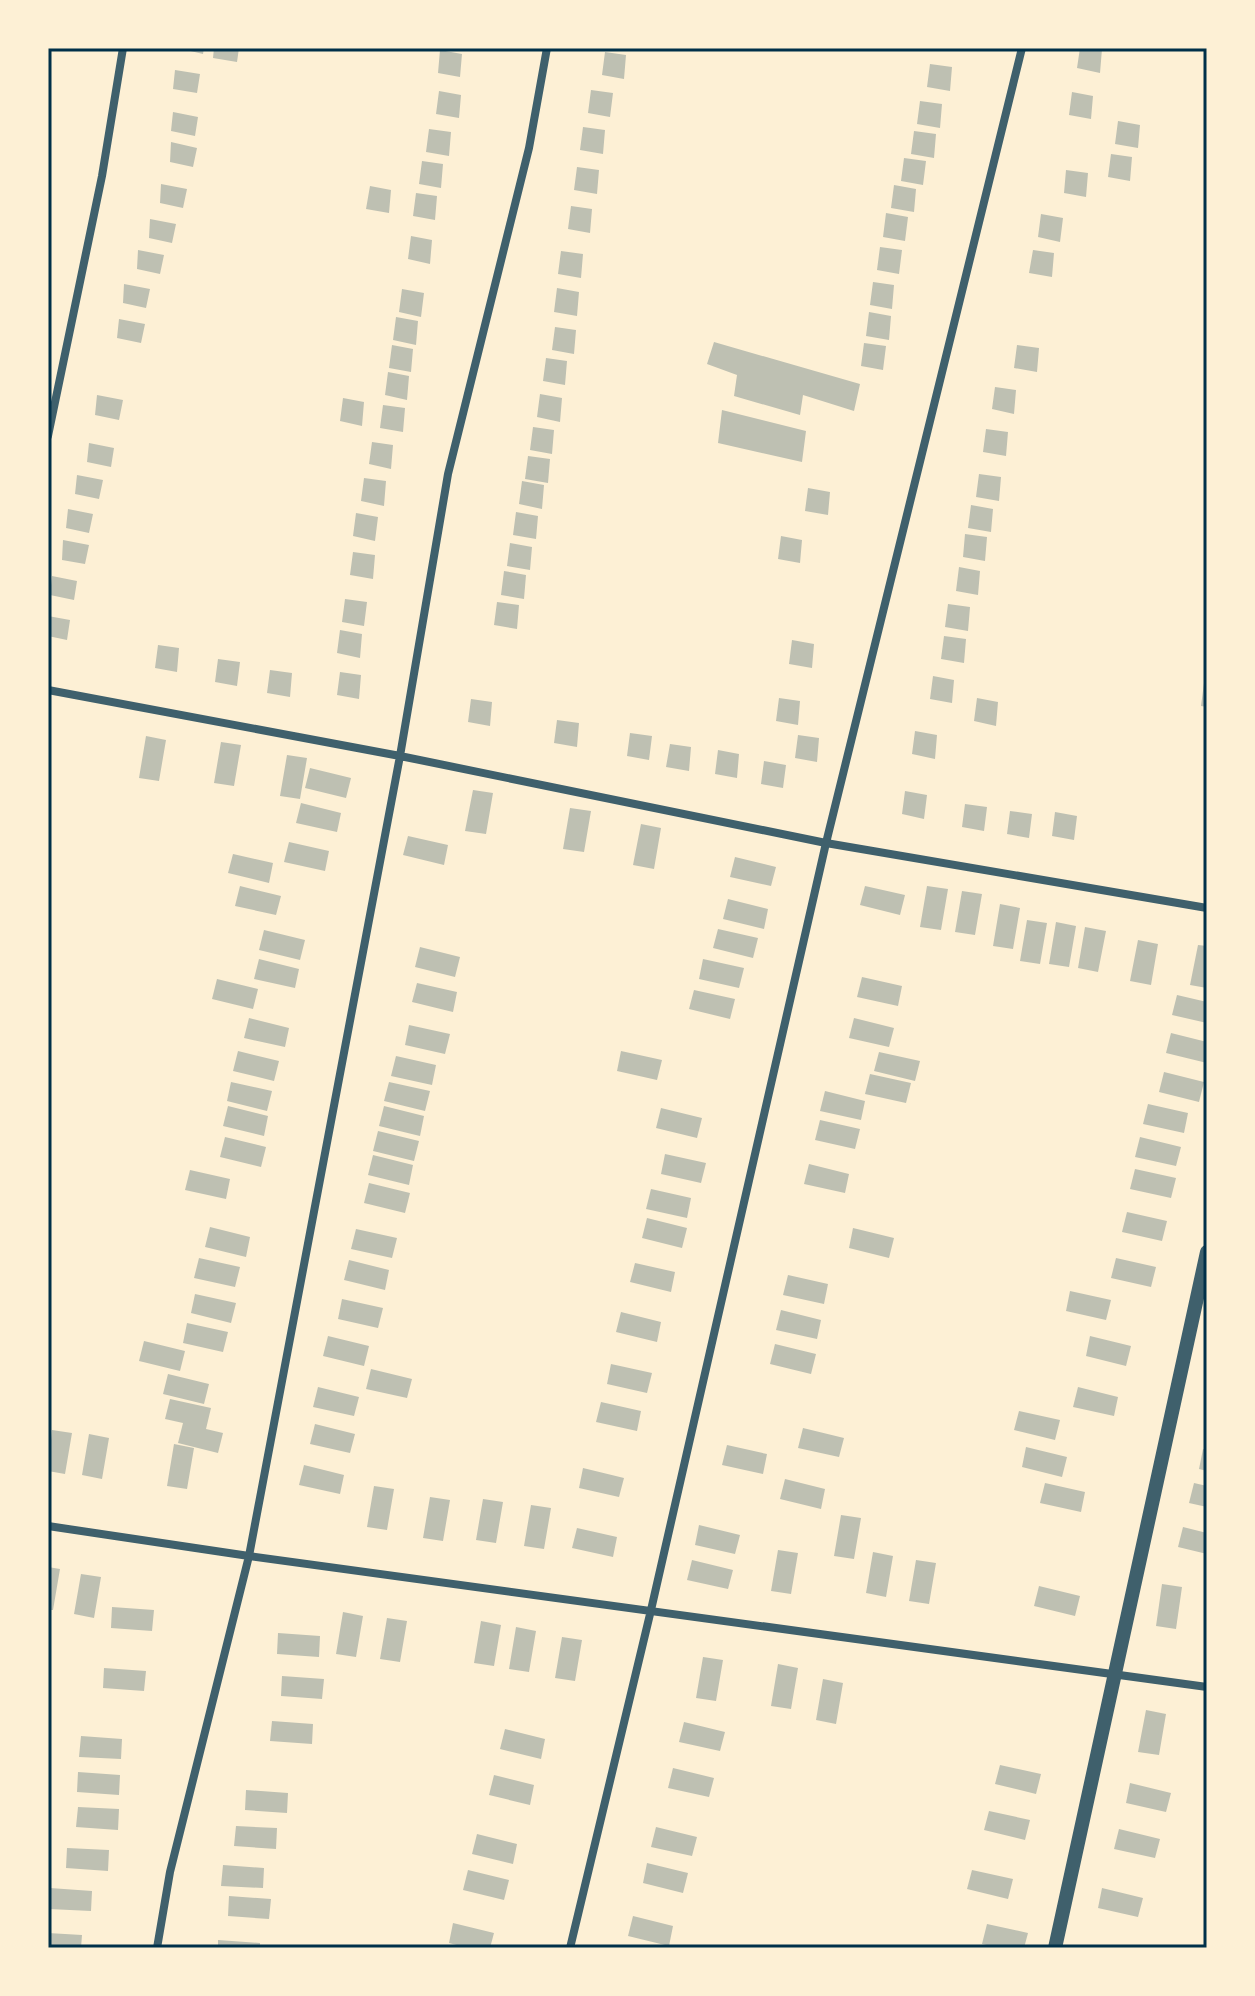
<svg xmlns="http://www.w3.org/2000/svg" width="1255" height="1996" font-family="'Fira Sans',sans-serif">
<rect width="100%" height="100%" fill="#fdf0d5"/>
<!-- building -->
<path fill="#bec0b2" d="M178,48H204L203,54Z
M214,48H239L237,62L213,58Z
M1080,48L1102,49L1100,73L1077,68Z
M440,50L462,54L460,77L438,73Z
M605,52L626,55L624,79L602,75Z
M930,64L952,67L950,91L927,87Z
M175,70L200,74L197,93L173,89Z
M591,90L613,93L610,117L588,113Z
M439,91L461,95L459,118L436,114Z
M1072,92L1093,96L1091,119L1069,115Z
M920,101L942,104L940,128L917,124Z
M173,112L198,117L195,136L171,131Z
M1118,121L1140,125L1138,148L1115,144Z
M583,127L605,130L603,154L580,150Z
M429,129L451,132L449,156L426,152Z
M914,131L936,134L934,158L911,154Z
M171,142L197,148L193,167L170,162Z
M1111,154L1132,157L1130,181L1108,177Z
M904,158L926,161L923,185L901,181Z
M422,161L443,164L441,188L419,184Z
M577,167L599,170L597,194L574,190Z
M1066,170L1088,173L1086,197L1064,193Z
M161,184L187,189L183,208L160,203Z
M894,185L916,189L914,212L891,208Z
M370,186L391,190L389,213L366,209Z
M416,193L437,196L435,220L413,216Z
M571,206L592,209L590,233L568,229Z
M886,213L908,217L905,241L883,237Z
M1041,214L1063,218L1060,242L1038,237Z
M150,219L176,224L172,243L149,238Z
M411,236L432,240L430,264L408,259Z
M880,247L902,250L899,274L877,270Z
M138,250L164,255L160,274L137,269Z
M1033,250L1054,253L1052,277L1029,273Z
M561,251L583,254L581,278L558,274Z
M873,282L894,285L892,309L870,305Z
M124,284L150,289L146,308L123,303Z
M557,288L579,292L577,316L554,312Z
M402,289L424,293L421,317L399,312Z
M869,312L891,316L889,340L866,336Z
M396,317L418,321L416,345L393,340Z
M119,319L145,324L141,343L117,338Z
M555,327L576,330L574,354L552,350Z
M714,342L860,384L854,411L803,395L800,415L734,396L737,375L707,364Z
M864,343L886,346L883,370L861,366Z
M392,345L413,349L411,372L389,368Z
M1017,345L1039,348L1037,372L1014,368Z
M546,358L567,361L565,385L543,381Z
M388,372L409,376L407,400L385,395Z
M995,387L1016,390L1014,414L992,409Z
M540,394L562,398L560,422L537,417Z
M97,395L123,400L119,420L95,415Z
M343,398L364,402L362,426L340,421Z
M383,405L405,408L403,432L380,428Z
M722,410L806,431L802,462L718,443Z
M533,427L554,430L552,454L530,450Z
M986,429L1008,432L1006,456L983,452Z
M372,442L393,445L391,469L369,464Z
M89,443L114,448L111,467L87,462Z
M528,456L550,459L548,483L525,479Z
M979,474L1001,477L999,501L976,497Z
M77,475L103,480L99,499L75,494Z
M364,478L386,481L384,506L361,501Z
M522,481L544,485L542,509L519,504Z
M808,488L830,492L828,515L805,511Z
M971,505L993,509L991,532L968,528Z
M68,509L93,514L89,533L66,528Z
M516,512L538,516L536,539L513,535Z
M356,513L378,517L375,541L353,536Z
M965,534L987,537L985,561L963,557Z
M781,536L802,540L800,563L778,559Z
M63,540L89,545L85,564L62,560Z
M510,543L532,547L530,570L507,566Z
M353,552L375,555L373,579L350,575Z
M959,567L980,571L978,595L956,591Z
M504,571L526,575L524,599L501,595Z
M52,576L77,581L74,600L50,595Z
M345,599L367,602L364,626L342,622Z
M497,602L519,605L517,629L494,625Z
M948,604L970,607L968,631L945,627Z
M48,616L70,620L67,640L48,636Z
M340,630L362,634L360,658L337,653Z
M944,636L966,639L964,663L941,659Z
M792,640L814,644L812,668L789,664Z
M158,645L179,648L177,672L155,668Z
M218,659L240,662L237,686L215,682Z
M270,670L292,673L290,697L267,693Z
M340,672L361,675L359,699L337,695Z
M933,676L954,680L952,703L930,699Z
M1204,683L1207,684V707L1201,706Z
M779,698L800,701L798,725L776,721Z
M977,698L998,702L996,726L974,721Z
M471,699L492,702L490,726L468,722Z
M557,720L579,723L577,747L554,743Z
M915,731L937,735L935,759L912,754Z
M630,733L652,736L649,760L627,756Z
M798,735L819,738L817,762L795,758Z
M146,736L166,740L159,781L139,778Z
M221,742L241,745L234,786L214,783Z
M670,744L691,747L689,771L666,767Z
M718,750L739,754L737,778L715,774Z
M287,755L307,758L300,799L280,796Z
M764,761L786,765L783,788L761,784Z
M310,768L351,778L346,798L305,788Z
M473,790L493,793L486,834L465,831Z
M905,791L927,795L924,819L902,814Z
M301,803L341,813L337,832L296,823Z
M965,804L987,807L984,831L962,827Z
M570,808L591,811L584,852L563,849Z
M1010,811L1032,814L1029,838L1007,834Z
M1055,812L1077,816L1074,840L1052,836Z
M641,824L661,828L654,869L633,865Z
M408,836L448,845L444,865L403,855Z
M289,842L329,851L325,871L284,862Z
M233,854L273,863L269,883L228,873Z
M735,857L776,867L771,886L730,877Z
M240,886L281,896L276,915L235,906Z
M865,886L905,895L900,915L860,905Z
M927,886L948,889L941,930L920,927Z
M962,891L982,894L975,935L955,932Z
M728,899L768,909L764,929L723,919Z
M1000,904L1020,908L1013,949L993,946Z
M1027,920L1047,923L1040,964L1020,961Z
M1056,922L1076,926L1069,967L1049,964Z
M1085,927L1106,931L1098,972L1078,968Z
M718,929L758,938L753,958L713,948Z
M264,930L305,940L300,960L259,950Z
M1138,940L1158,944L1151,985L1130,981Z
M1198,945L1207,946V988L1190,985Z
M420,947L460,957L455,977L415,967Z
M259,959L299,969L295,988L254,979Z
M703,959L744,968L739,988L699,979Z
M862,977L902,986L898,1006L857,997Z
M217,979L258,989L253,1009L212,999Z
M417,983L457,992L453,1012L412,1002Z
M694,990L735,999L730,1019L689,1009Z
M1177,995L1207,1002V1023L1172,1015Z
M249,1018L289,1028L285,1047L244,1038Z
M854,1018L894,1028L889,1047L849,1038Z
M409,1025L450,1034L445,1054L405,1045Z
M1171,1033L1207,1042V1063L1166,1053Z
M238,1051L279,1061L274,1081L233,1071Z
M621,1051L662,1060L657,1080L617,1071Z
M879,1052L920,1061L915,1081L874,1071Z
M396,1056L436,1065L432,1085L391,1076Z
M1164,1072L1204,1082L1199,1102L1159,1092Z
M870,1074L911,1083L906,1103L865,1094Z
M231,1082L272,1091L267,1111L227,1101Z
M389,1082L430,1091L425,1111L384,1101Z
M825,1091L865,1101L861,1120L820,1111Z
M1148,1104L1188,1113L1184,1133L1143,1124Z
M228,1106L268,1116L264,1136L223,1126Z
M384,1106L424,1116L420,1136L379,1126Z
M661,1108L702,1118L697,1138L656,1128Z
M820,1120L860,1129L855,1149L815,1140Z
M378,1131L419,1141L414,1161L373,1151Z
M225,1137L266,1147L261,1167L220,1157Z
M1140,1137L1181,1147L1176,1166L1135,1157Z
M665,1154L706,1163L701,1183L661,1174Z
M373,1155L413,1165L409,1185L368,1175Z
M809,1164L849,1174L845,1193L804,1184Z
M1135,1169L1176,1178L1171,1198L1130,1189Z
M190,1170L230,1179L226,1199L185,1190Z
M369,1183L410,1193L405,1213L364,1203Z
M651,1189L691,1198L687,1218L646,1209Z
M1127,1212L1167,1221L1162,1241L1122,1232Z
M647,1218L687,1228L682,1248L642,1238Z
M210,1227L250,1237L246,1257L205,1247Z
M853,1228L894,1238L889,1258L849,1248Z
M356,1229L397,1238L392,1258L351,1249Z
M199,1258L240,1267L235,1287L194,1278Z
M1116,1258L1156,1267L1151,1287L1111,1278Z
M349,1260L389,1270L385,1290L344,1280Z
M635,1263L675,1272L671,1292L630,1282Z
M788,1275L828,1284L824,1304L783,1295Z
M1070,1291L1111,1300L1106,1320L1066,1311Z
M195,1294L236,1303L231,1323L191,1313Z
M342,1299L383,1308L378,1328L338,1319Z
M781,1310L821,1320L817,1339L776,1330Z
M621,1312L661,1322L657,1342L616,1332Z
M187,1323L228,1332L223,1352L183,1343Z
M328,1336L369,1346L364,1366L323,1356Z
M1090,1336L1131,1346L1126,1366L1086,1356Z
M144,1341L185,1351L180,1371L139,1361Z
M775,1344L816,1354L811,1374L770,1364Z
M611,1364L652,1373L647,1393L607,1384Z
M371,1369L412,1379L407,1398L366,1389Z
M168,1374L209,1384L204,1404L163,1394Z
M318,1387L359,1397L354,1416L313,1407Z
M1078,1387L1118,1397L1114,1416L1073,1407Z
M170,1399L211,1408L206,1429L223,1433L218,1453L178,1443L183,1423L165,1419Z
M601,1402L641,1411L637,1431L596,1422Z
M1019,1411L1060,1420L1055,1440L1014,1430Z
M315,1424L355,1434L350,1453L310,1444Z
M803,1428L844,1438L839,1457L798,1448Z
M52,1430L72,1433L65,1474L48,1471Z
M89,1434L109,1438L102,1479L82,1475Z
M174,1444L194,1448L187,1489L167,1486Z
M727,1445L767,1454L763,1474L722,1465Z
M1026,1447L1067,1457L1062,1477L1022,1467Z
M1203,1449L1207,1450V1471L1199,1469Z
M304,1465L344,1475L340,1494L299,1485Z
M583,1468L624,1478L619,1497L579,1488Z
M785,1479L825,1489L821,1509L780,1499Z
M1045,1483L1085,1492L1081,1512L1040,1503Z
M1194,1483L1207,1486V1507L1189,1503Z
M374,1486L394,1489L387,1530L367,1527Z
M430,1497L450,1500L443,1541L423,1538Z
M483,1499L503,1502L496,1543L476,1540Z
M531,1505L551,1508L544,1549L524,1546Z
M841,1515L861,1518L854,1559L834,1556Z
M699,1525L740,1535L735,1554L695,1545Z
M1183,1527L1207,1533V1554L1178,1547Z
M577,1528L617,1537L613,1557L572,1548Z
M778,1550L798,1553L791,1594L771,1591Z
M873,1552L893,1556L886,1597L866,1593Z
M692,1560L733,1570L728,1589L687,1580Z
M916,1560L936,1563L929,1604L909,1601Z
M48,1567L60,1569L53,1610H48Z
M81,1574L101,1577L94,1618L74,1614Z
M1162,1584L1182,1587L1176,1629L1156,1626Z
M1039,1586L1080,1596L1075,1616L1034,1606Z
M112,1607L154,1610L152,1631L111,1628Z
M343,1612L363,1616L356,1657L336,1654Z
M387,1618L407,1621L400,1662L380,1659Z
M481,1621L501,1625L494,1666L474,1663Z
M516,1627L536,1631L529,1672L509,1669Z
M278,1633L320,1636L319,1657L277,1654Z
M562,1637L582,1640L575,1681L555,1678Z
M703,1657L723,1660L716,1701L696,1698Z
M778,1664L798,1668L791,1709L771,1706Z
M104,1668L146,1671L144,1691L103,1688Z
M282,1676L324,1679L322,1699L281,1696Z
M823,1679L843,1683L836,1724L816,1720Z
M1146,1710L1166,1714L1159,1755L1138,1752Z
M272,1721L313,1724L312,1744L270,1741Z
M684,1722L725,1732L720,1751L679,1742Z
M505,1729L545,1739L541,1759L500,1749Z
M81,1736L122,1739L121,1759L79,1757Z
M1000,1765L1041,1774L1036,1794L995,1784Z
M673,1768L714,1778L709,1797L668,1788Z
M78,1772L120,1775L119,1795L77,1792Z
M494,1775L534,1785L530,1805L489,1795Z
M1130,1783L1171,1793L1166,1812L1126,1803Z
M246,1790L288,1793L287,1813L245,1810Z
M78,1807L119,1809L118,1830L76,1827Z
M989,1811L1030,1820L1025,1840L984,1830Z
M236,1826L277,1828L276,1849L234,1846Z
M656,1827L697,1837L692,1856L651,1847Z
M1119,1829L1160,1839L1155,1858L1114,1849Z
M477,1834L517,1844L513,1864L472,1854Z
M67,1848L109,1850L108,1871L66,1868Z
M647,1863L688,1873L683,1893L643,1883Z
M223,1865L264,1868L263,1888L221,1886Z
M468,1870L509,1880L504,1900L463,1890Z
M972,1870L1013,1879L1008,1899L967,1889Z
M50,1888L92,1891L91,1911L49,1909Z
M1102,1888L1143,1898L1138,1917L1098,1908Z
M229,1896L271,1899L269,1919L228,1916Z
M633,1916L673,1926L669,1946L628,1936Z
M453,1923L494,1933L490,1948H468L449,1943Z
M987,1924L1028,1933L1024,1948H1000L982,1944Z
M48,1933L82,1935L81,1948H48Z
M218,1940L260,1943V1948H218Z"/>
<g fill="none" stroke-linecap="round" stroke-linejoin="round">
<!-- minor -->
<path stroke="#3f606c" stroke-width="8" d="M48,436L102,176L123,48
M48,690L400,756L826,843L1207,908
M48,1526L249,1556L1207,1687
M157,1948L170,1872L249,1556L400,756L448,474L529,148L547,48
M570,1948L651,1610L826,843L1022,48"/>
<!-- tertiary -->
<path stroke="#3f606c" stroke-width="14" d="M1055,1948L1207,1252"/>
</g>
<!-- border -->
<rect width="1255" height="1996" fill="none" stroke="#fdf0d5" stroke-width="100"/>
<rect x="50" y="50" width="1155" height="1896" fill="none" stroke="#003049" stroke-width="3"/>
</svg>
